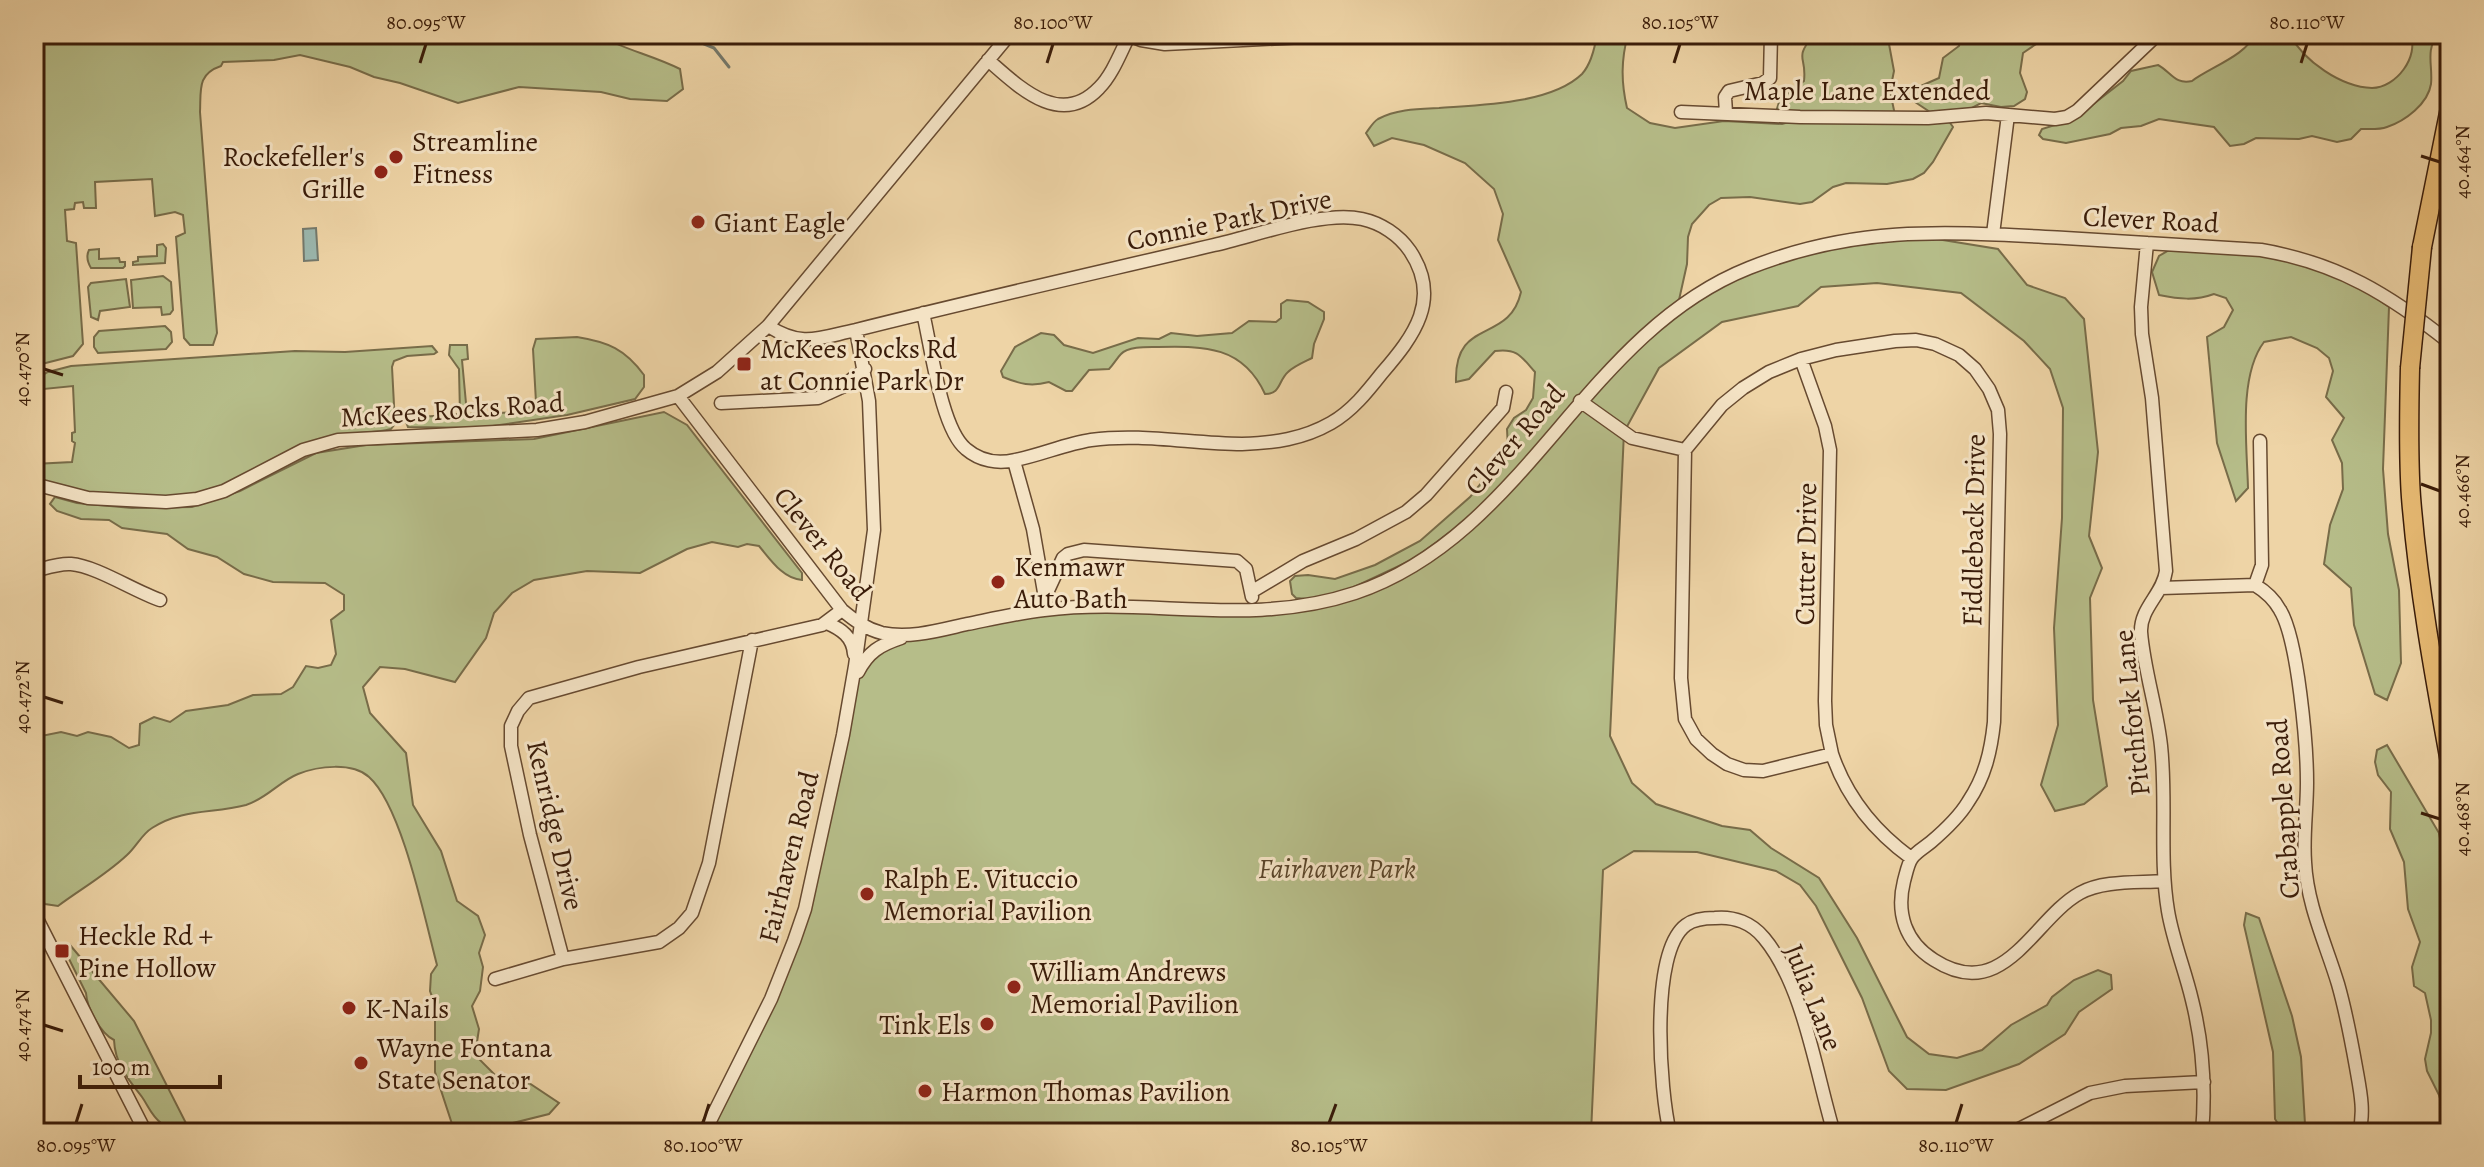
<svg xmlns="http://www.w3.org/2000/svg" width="2484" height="1167" font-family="Alegreya,serif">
<rect width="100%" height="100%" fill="#eed4a6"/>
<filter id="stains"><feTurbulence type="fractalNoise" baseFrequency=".0025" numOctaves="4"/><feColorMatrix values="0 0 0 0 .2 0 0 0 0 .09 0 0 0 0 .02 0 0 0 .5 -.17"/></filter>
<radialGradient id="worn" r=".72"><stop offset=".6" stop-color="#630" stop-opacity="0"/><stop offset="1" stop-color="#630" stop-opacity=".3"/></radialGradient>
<!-- green -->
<path fill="#b6bd89" stroke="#786c49" stroke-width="2" d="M34,34H596C622,49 652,55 680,69L683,89L667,101L630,99L601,92L519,87L458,103L400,83L374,77L350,67L300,55L274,60L223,62L221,66C197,74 201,90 200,112L217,333L213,345H190L184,338L176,237L185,233L183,215L175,212L155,216L152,179L95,182L96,208H84L83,202L75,203L74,209L65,210L67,241L76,243L83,344L73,356L34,366Z
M1597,34H1628C1621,60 1621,82 1627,108L1650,123L1675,128L1724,121L1782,124L1800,119L1948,120L1953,127L1933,162L1924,173L1913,179L1887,184L1846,183L1833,187L1812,202L1800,204L1750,197L1721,198L1709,205L1692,224L1688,237L1687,264L1679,300L1631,344L1487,505L1392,575L1319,600L1296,598L1292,594L1290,581L1295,576L1308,575L1335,579L1375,565L1420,541L1470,497L1508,449L1507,429L1514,418L1526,410L1533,398L1535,372C1521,356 1517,348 1495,351L1469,379L1456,382C1454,316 1509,345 1521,292L1498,240L1503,214L1494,189L1465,163L1424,145L1392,138L1374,146L1366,133C1370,128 1373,122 1378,119C1397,109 1418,109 1439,108C1480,105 1551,104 1582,74C1591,64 1595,47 1597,34Z
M1814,34H1893L1889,44L1894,71L1890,91L1895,115H1775L1780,99L1804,81C1807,54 1793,61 1814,34Z
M1962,34H2051L2023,53L2020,73L2027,92L2025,99L2014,106L2001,107L1981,103L1970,109L1930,112L1915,102L1914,89L1939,78L1943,58L1959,46Z
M2254,34L2290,35C2304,61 2341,87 2372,88C2396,88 2420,56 2410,34H2438C2425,51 2433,65 2431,84C2428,104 2405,121 2387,127C2379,130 2369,129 2361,129L2351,139L2337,142L2312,136L2299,139L2256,138L2244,144L2230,146L2214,127L2159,119L2141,126L2121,128L2110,134L2066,143L2043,139L2039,135L2042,129L2074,119L2123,81L2131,71L2158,65C2171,72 2175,85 2192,81C2209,68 2249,54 2254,34Z
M1906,234L1998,249L2027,285L2065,298L2084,319L2098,452L2089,536L2102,568L2090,598L2093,700L2107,786L2084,804L2055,811L2041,785L2058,725L2054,628L2062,518L2063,408L2050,369L2024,341L1961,293L1877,283L1821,287L1798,306L1722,322L1659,368L1624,432L1610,736L1632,783L1656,804L1722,826L1750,830L1771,848L1819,878L1857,938L1907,1037L1929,1054L1957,1058L1982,1050L2011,1025L2047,1005L2052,997L2074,980L2098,970L2111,975L2112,989L2079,1012L2065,1034L2019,1064L1946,1090L1907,1089L1889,1071L1862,998L1816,906L1800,885L1776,871L1697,852L1634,851L1603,870L1591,1133H704L794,941L843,735L864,660L891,641L1046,610L1320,603L1446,544L1580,401L1692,298L1792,254Z
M163,244L166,248L165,263L133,265V262L138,261V257L157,256V245Z
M2176,246L2261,251L2343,275L2389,307L2383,469L2388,534L2399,590L2401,663L2387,700L2375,694L2354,625L2351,588L2324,564L2330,525L2343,489L2342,463L2332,440L2344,418L2326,397L2333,371L2329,358L2317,348L2291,337L2264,342C2238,376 2247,446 2248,488L2236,501L2217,443L2207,337L2224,327L2233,310L2226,298L2214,294C2195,301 2179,299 2159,295L2152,272L2159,256Z
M99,249V259L119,258L120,262H125V266L123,268H91C88,263 86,256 89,250Z
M163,276L171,282L173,310L170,314L162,315L161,307L133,308L131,280Z
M126,279L130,307L100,311L98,320L91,317L88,287L91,283Z
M1287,300L1308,302L1324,312V319L1314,344L1312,358C1304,362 1294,366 1288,372C1278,381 1281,394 1265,394C1243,346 1205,346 1158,347C1148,347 1128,346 1121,354C1117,358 1114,364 1109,369L1089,370L1072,391H1066L1049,382C1031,387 1020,384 1003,377L1001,371L1015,347L1041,333L1054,335L1064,345L1093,353L1138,338L1159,339L1171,333L1197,336L1232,333L1249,321L1276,322L1281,318V304Z
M165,326L171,332L172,342L166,349L98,353L94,347V337L99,331Z
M577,337C608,342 625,349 644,375V387L635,399L567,415L479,428L408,427L406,422L408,418L460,414L459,369L449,355L450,345H467L468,359L462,360L467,414L523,412L536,402L533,349L536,339Z
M432,346L437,352L434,354L407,356L394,361L392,367L395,424L391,429C370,435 348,430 326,439C290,452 257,476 221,488C162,507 91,497 34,478V464L72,462L75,443L72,441V433L75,432L73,386L34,390V380L48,372L71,366L295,351L345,352Z
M664,412L687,425L802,573V580C783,579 770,559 759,546L747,544L738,547L712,542L687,549L640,573L587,571L534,580L512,593L494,613L486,638L455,682L405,669L380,667L363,687L370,713L406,753L413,805L441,851L457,901L478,916L485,935L479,953L483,967L480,991L472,1006L479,1029L475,1055L504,1084L529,1083L559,1103L549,1114L509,1124L503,1133H455L435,1072V1005L430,991L431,974L437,965C425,920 402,806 369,777C352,762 318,766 298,774C280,781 266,799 246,805C213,814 183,808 152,828C142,834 136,847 127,855C107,874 81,889 58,906L45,904L34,888L36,737L61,732L77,736L88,732L111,737L129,748L139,745L140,724L154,717L170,722L186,711L228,705L253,695L281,694L293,687L306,666L318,668L331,665L336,654L331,620L344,610V595L325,583L273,582L244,574L217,557L188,549L167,534L122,528L109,520L81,519L57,511L50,504L55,497L77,503L132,508L192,507L240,491L316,453L366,445L534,439Z
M2387,745L2439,833L2450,893V1133L2439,1095L2427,1071L2425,1059L2431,1033V1020L2425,993L2414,986L2412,967L2420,942L2408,909L2404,862L2390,829L2391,792L2378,775L2375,762L2377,750Z
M2246,913L2259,918L2292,1016L2301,1057L2305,1124L2294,1131L2282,1130L2275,1119L2273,1052L2244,925Z
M70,945L134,1021L191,1133H162L161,1123C151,1115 149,1107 142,1097C128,1079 115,1064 114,1040C100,1033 87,1008 86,993L63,947Z"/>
<!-- water -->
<path fill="#9bb7ae" stroke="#74796c" stroke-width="2" d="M316,228L318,260L304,261L303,229Z"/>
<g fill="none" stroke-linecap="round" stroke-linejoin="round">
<!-- stream -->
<path stroke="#74796c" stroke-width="3" d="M680,34L714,48L729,67"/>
<!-- minor casing -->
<g stroke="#674a30" stroke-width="15">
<path id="minor" d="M1129,35L1141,40L1165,44L1361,34
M988,60C1018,86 1060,129 1099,88C1113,74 1121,51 1130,34
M1681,112L1800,117L1928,118L1986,113L2055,119L2067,117L2077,111L2158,34
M1726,113L1725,97L1729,91L1763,83L1770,78L1771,34
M1993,234L2008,115
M2147,243L2141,307L2142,334L2152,398L2166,571C2163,594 2140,608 2141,632C2144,670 2157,708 2161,746C2167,801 2159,857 2168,911C2173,941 2185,970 2192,1000C2203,1044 2206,1087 2202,1133
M856,330C975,300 1095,273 1214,245C1255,236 1323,210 1362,219C1381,223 1399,235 1410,251C1442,299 1414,336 1382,373C1367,392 1352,411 1331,423C1303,439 1274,443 1242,444C1192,444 1142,433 1091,440C1065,444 1041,455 1015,460C998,464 980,461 966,449C941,429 931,346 923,313
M1801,359L1825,426L1830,450L1825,701L1826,725L1832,754
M678,396L842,610C854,620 866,629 882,633C910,639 940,630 967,624C992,619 1018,613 1044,610C1150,597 1250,628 1355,593C1527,535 1583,334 1749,268C1859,224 1950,232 2065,238C2130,242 2196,246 2261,250C2338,263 2390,295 2450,343
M1580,401L1632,438L1685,450
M721,403L818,398L842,387L865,369
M1014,461L1033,529L1045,598
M34,484L88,498L166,502L197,499L224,491L303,450L338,440L537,430L585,422L678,396L717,372L768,326L1010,34
M34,571C46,568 59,563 71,564C96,566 134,591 160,600
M2255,585L2262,565L2260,441
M2161,588L2255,585C2265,591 2274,599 2280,610C2298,639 2307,746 2307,783C2307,809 2303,836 2305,862C2307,905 2326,944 2338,984C2346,1012 2351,1039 2356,1067C2360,1090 2365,1111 2359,1133
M1251,592L1303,561L1356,539L1406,512L1426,495L1503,408L1506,392
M1045,597L1063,558L1068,554L1084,550L1237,561L1246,569L1252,597
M827,623C841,629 853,637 854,654
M858,672C868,652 880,645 901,638
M1911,858C1874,831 1847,798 1832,754L1763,771L1744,770L1727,764L1712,754L1696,739L1685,719L1681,678L1685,450L1722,405L1743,388L1769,372L1801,359L1836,350L1895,341L1916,340L1935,344L1959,355L1975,369L1989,389L1998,410L2000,434L1994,722C1991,751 1985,777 1968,802C1959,817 1945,830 1931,842C1925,847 1916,852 1912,858C1908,863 1906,874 1904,881C1896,913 1905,942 1934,960C2004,1005 2033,919 2080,893C2103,880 2138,883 2164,881
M34,913L146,1133
M563,959L530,835L511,746V726L518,711L529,698L639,667L822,625L842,610
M495,979L563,959L659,942L679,928L692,913L709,863L752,640
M34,1119L44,1133
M704,1133L771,999L794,941L805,909L843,735L855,666L874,530L869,401L856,330C818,338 803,348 768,326
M1670,1133C1660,1092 1649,952 1686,925C1694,919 1706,918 1715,918C1734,916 1752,923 1764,938C1804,986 1816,1074 1834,1133
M2011,1133L2090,1093L2125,1086L2204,1082"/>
</g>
<!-- highway casing -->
<g stroke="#3a1c09" stroke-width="21">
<path id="highway" d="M2422,247L2450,108
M2410,368C2409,411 2408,454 2411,497C2418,586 2434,674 2450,762"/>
</g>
<!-- minor -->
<use href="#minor" stroke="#f4e3c5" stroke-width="12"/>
<!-- highway -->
<use href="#highway" stroke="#e7ba73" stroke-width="18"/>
<!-- highway-bridge casing -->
<g stroke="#3a1c09" stroke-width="21" stroke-linecap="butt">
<path id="highway-bridge" d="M2410,368L2422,247"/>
</g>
<!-- highway-bridge -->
<use href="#highway-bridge" stroke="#e7ba73" stroke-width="18"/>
</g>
<!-- ticks -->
<path fill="none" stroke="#3a1c09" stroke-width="3" d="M420,63L426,44M1047,63L1053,44M1674,63L1680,44M2301,63L2307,44M2421,156L2440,162M44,369L63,375M2421,484L2440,491M44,697L63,703M2421,813L2440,819M44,1025L63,1031M76,1123L82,1104M703,1123L709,1104M1329,1123L1336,1104M1956,1123L1962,1104"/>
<!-- markers -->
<g fill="#8f2418" stroke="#f4e3c5" stroke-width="3">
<circle cx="396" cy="157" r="8"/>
<circle cx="381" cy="172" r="8"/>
<circle cx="698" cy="222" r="8"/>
<rect x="736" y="356" width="16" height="16" rx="4"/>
<circle cx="998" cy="582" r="8"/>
<circle cx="867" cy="894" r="8"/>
<rect x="54" y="943" width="16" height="16" rx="4"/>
<circle cx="1014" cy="987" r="8"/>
<circle cx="349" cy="1008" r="8"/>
<circle cx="987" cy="1024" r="8"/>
<circle cx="361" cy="1063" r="8"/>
<circle cx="925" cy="1091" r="8"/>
</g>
<g text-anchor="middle" stroke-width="6" stroke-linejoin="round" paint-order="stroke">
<!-- street labels -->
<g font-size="28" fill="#3a1c09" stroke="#f4e3c5">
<text x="1867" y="100">Maple Lane Extended</text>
<text transform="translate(1229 219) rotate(-12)" y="10">Connie Park Drive</text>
<text transform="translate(2151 219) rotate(3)" y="10">Clever Road</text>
<text transform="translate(452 409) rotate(-4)" y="10">McKees Rocks Road</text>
<text transform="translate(1514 439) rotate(-49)" y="10">Clever Road</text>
<text transform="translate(1973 530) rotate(-89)" y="10">Fiddleback Drive</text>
<text transform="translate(823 543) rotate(51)" y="10">Clever Road</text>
<text transform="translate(1805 554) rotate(-89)" y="10">Cutter Drive</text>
<text transform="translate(2131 713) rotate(-96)" y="10">Pitchfork Lane</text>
<text transform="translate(2283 809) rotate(-94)" y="10">Crabapple Road</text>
<text transform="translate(556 825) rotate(77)" y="10">Kenridge Drive</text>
<text transform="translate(788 857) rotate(-76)" y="10">Fairhaven Road</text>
<text transform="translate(1814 997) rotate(68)" y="10">Julia Lane</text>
</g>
<!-- poi labels -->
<g font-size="28" fill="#3a1c09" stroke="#f4e3c5" text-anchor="start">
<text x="412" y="151">Streamline<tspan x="412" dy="32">Fitness</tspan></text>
<text x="365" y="166" text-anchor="end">Rockefeller's<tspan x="365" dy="32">Grille</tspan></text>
<text x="714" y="232">Giant Eagle</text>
<text x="760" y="358">McKees Rocks Rd<tspan x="760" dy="32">at Connie Park Dr</tspan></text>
<text x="1014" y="576">Kenmawr<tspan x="1014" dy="32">Auto Bath</tspan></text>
<text x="883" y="888">Ralph E. Vituccio<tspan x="883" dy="32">Memorial Pavilion</tspan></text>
<text x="78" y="945">Heckle Rd +<tspan x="78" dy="32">Pine Hollow</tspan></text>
<text x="1030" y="981">William Andrews<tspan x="1030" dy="32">Memorial Pavilion</tspan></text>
<text x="365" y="1018">K-Nails</text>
<text x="971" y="1034" text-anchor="end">Tink Els</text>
<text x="377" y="1057">Wayne Fontana<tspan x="377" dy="32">State Senator</tspan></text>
<text x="941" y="1101">Harmon Thomas Pavilion</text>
</g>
<!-- park labels -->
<g font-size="28" font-style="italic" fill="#594429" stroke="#f4e3c5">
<text x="1337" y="878">Fairhaven Park</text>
</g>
</g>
<!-- margin -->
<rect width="2484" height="1167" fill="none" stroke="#eed4a6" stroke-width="88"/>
<!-- scale -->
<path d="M80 1075v12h140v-12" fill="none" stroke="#3a1c09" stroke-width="4"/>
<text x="92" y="1075" font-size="24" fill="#3a1c09" stroke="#f4e3c5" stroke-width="6" paint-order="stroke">100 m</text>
<rect x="44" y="44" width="2396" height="1079" fill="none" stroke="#3a1c09" stroke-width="3"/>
<g font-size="20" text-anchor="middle" fill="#3a1c09">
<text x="426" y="29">80.095°W</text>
<text x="1053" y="29">80.100°W</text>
<text x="1680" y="29">80.105°W</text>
<text x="2307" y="29">80.110°W</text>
<text transform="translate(2462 162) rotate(-90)" y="7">40.464°N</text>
<text transform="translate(22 369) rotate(-90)" y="7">40.470°N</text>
<text transform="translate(2462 491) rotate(-90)" y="7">40.466°N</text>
<text transform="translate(22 697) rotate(-90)" y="7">40.472°N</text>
<text transform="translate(2462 819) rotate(-90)" y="7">40.468°N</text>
<text transform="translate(22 1025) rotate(-90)" y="7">40.474°N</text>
<text x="76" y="1152">80.095°W</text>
<text x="703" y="1152">80.100°W</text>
<text x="1329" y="1152">80.105°W</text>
<text x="1956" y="1152">80.110°W</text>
</g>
<rect width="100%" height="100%" filter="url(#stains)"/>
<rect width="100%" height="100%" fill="url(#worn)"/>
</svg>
